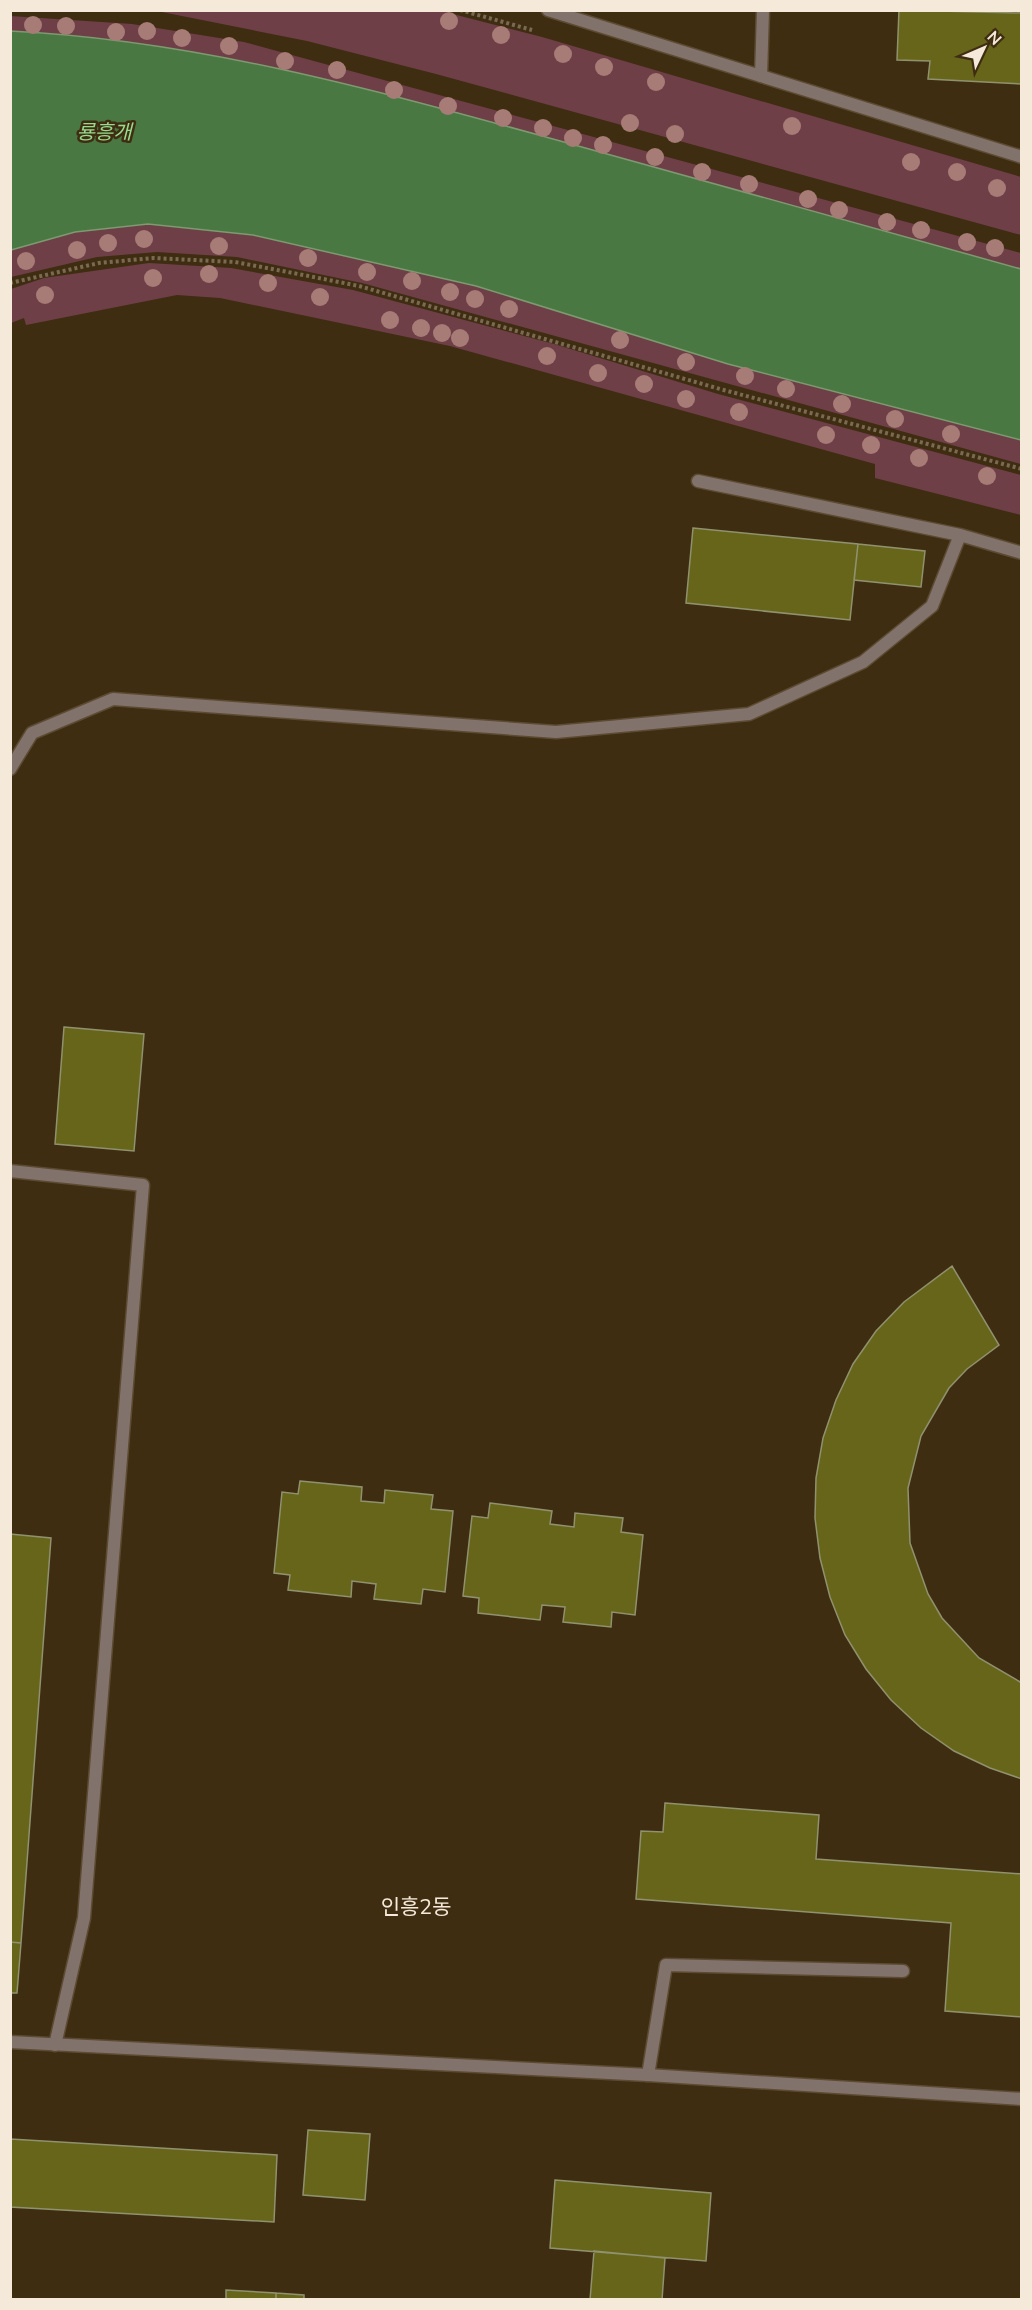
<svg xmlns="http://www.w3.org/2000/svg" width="1032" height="2310" font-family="Mulish,'Noto Sans KR',sans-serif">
<rect width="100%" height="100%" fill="#3f2d12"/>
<!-- green -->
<path fill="#6f3f48" d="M157,11H441L542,37L1021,177V235L436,74L307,41Z
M10,16L132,24L244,42L1021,253V269C867,226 712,184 558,141C378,91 198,41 11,31Z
M148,224L253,235L476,286L728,364L1021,440V464L362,283L237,257L157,252L97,257L11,277V250L74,232Z
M149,263L231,268L353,290L554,344L718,394L1021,475V515L875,478V464L450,346L220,298L177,295L26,325L24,318L11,323V289L44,278Z"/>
<!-- water -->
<path fill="#497843" stroke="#7d9a70" stroke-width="1.5" d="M10,31C196,40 375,90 553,139C709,183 865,226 1021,269V440L728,364L476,286L253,235L148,224L75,232L11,250Z"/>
<!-- building -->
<path fill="#676519" stroke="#90916f" stroke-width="1.5" d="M899,10L1022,13V84L928,79L930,61L897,60Z
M693,528L858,544L850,620L686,603Z
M858,544L925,551L921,587L854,580Z
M64,1027L144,1034L134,1151L55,1144Z
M952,1266L999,1345L967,1369L949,1388L921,1436L908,1488L910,1543L928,1594L942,1618L979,1658L1022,1683V1779L990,1768L954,1751L921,1728L891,1700L866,1669L845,1635L830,1597L820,1558L815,1518L816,1478L823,1438L836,1400L853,1364L876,1331L904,1302Z
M300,1481L362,1487L361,1501L384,1503L385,1490L433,1495L431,1509L453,1511L445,1592L423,1589L421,1604L374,1599L376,1584L352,1581L351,1597L288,1590L290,1575L274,1573L282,1492L298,1494Z
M490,1503L552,1511L550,1524L574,1527L575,1513L623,1518L621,1532L643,1535L635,1615L612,1612L611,1627L563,1622L565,1607L542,1605L540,1620L478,1613L479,1598L463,1596L472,1516L488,1518Z
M10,1534L51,1538L21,1943L10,1942Z
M665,1803L819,1815L816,1859L1022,1874V2017L945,2011L951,1923L636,1899L641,1831L663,1832Z
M10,1942L21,1943L17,1993H10Z
M308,2130L370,2134L365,2200L303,2195Z
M10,2139L277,2155L274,2222L10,2207Z
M555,2180L711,2193L706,2261L550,2248Z
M594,2251L665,2258L662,2300H590Z
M226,2290L276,2293V2300H226Z
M276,2293L304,2295V2300H276Z"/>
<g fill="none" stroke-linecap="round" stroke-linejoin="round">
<!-- service casing -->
<g stroke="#5c4b32" stroke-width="15">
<path id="service" d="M698,481L960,535L1022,553
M10,769L32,733L113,699L556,732L749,714L863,662L932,606L960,535
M10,1171L143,1185L84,1918L55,2045
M648,2075L666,1965L903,1971"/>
</g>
<!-- minor casing -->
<g stroke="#5c4b32" stroke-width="15">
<path id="minor" d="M761,76L763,10"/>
</g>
<!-- tertiary casing -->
<g stroke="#5c4b32" stroke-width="15">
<path id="tertiary" d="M548,10L1022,157
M10,2042L648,2075L1022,2099"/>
</g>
<!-- path -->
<path stroke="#7a6a52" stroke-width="4" stroke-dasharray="3 3" stroke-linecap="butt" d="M460,10L532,30
M10,283L99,263L153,258L235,262L288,272L359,286L720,389L1022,469"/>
<!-- service -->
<use href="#service" stroke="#82726c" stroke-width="12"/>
<!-- minor -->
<use href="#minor" stroke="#82726c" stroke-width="12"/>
<!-- tertiary -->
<use href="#tertiary" stroke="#82726c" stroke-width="12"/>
</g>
<!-- trees -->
<g fill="#a87c76">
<circle cx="449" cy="21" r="9"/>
<circle cx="33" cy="25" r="9"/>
<circle cx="66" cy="26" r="9"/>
<circle cx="147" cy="31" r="9"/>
<circle cx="116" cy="32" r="9"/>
<circle cx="501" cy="35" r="9"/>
<circle cx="182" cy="38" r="9"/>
<circle cx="229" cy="46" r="9"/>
<circle cx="563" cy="54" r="9"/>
<circle cx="285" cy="61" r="9"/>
<circle cx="604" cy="67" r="9"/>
<circle cx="337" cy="70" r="9"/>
<circle cx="656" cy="82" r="9"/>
<circle cx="394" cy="90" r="9"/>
<circle cx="448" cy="106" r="9"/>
<circle cx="503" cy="118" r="9"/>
<circle cx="630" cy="123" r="9"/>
<circle cx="792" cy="126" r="9"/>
<circle cx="543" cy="128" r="9"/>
<circle cx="675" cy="134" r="9"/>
<circle cx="573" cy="138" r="9"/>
<circle cx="603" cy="145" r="9"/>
<circle cx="655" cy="157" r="9"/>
<circle cx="911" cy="162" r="9"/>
<circle cx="702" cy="172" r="9"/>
<circle cx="957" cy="172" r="9"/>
<circle cx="749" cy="184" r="9"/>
<circle cx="997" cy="188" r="9"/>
<circle cx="808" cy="199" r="9"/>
<circle cx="839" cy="210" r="9"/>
<circle cx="887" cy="222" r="9"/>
<circle cx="921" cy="230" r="9"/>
<circle cx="144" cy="239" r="9"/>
<circle cx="967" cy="242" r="9"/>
<circle cx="108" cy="243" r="9"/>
<circle cx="219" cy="246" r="9"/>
<circle cx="995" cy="248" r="9"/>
<circle cx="77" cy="250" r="9"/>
<circle cx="308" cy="258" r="9"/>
<circle cx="26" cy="261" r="9"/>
<circle cx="367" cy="272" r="9"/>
<circle cx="209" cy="274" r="9"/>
<circle cx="153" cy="278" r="9"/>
<circle cx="412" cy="281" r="9"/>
<circle cx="268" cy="283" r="9"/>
<circle cx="450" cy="292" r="9"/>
<circle cx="45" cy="295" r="9"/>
<circle cx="320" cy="297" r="9"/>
<circle cx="475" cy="299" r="9"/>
<circle cx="509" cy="309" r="9"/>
<circle cx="390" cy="320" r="9"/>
<circle cx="421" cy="328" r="9"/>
<circle cx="442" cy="333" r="9"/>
<circle cx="460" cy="338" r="9"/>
<circle cx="620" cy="340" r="9"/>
<circle cx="547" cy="356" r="9"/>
<circle cx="686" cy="362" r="9"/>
<circle cx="598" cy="373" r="9"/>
<circle cx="745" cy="376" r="9"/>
<circle cx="644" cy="384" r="9"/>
<circle cx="786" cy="389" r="9"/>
<circle cx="686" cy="399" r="9"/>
<circle cx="842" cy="404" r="9"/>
<circle cx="739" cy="412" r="9"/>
<circle cx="895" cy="419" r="9"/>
<circle cx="951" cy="434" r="9"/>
<circle cx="826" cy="435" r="9"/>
<circle cx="871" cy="445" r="9"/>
<circle cx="919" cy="458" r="9"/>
<circle cx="987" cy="476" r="9"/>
</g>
<g text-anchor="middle" stroke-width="5" stroke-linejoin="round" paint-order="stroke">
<!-- water labels -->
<g font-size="20" font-style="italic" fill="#97db8e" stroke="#3f2d12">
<text x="104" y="139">룡흥개</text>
</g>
<!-- quarter labels -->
<g font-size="21" fill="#f5e9d9" stroke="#3f2d12">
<text x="416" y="1914">인흥2동</text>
</g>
</g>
<!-- border -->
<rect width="1032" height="2310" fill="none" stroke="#f5e9d9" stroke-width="24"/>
<!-- north arrow -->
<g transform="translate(984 48) rotate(46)" stroke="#3f2d12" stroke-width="4.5" paint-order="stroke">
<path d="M0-4.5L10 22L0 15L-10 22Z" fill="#f5e9d9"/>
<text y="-9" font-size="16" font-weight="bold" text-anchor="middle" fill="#f5e9d9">N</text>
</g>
</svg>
